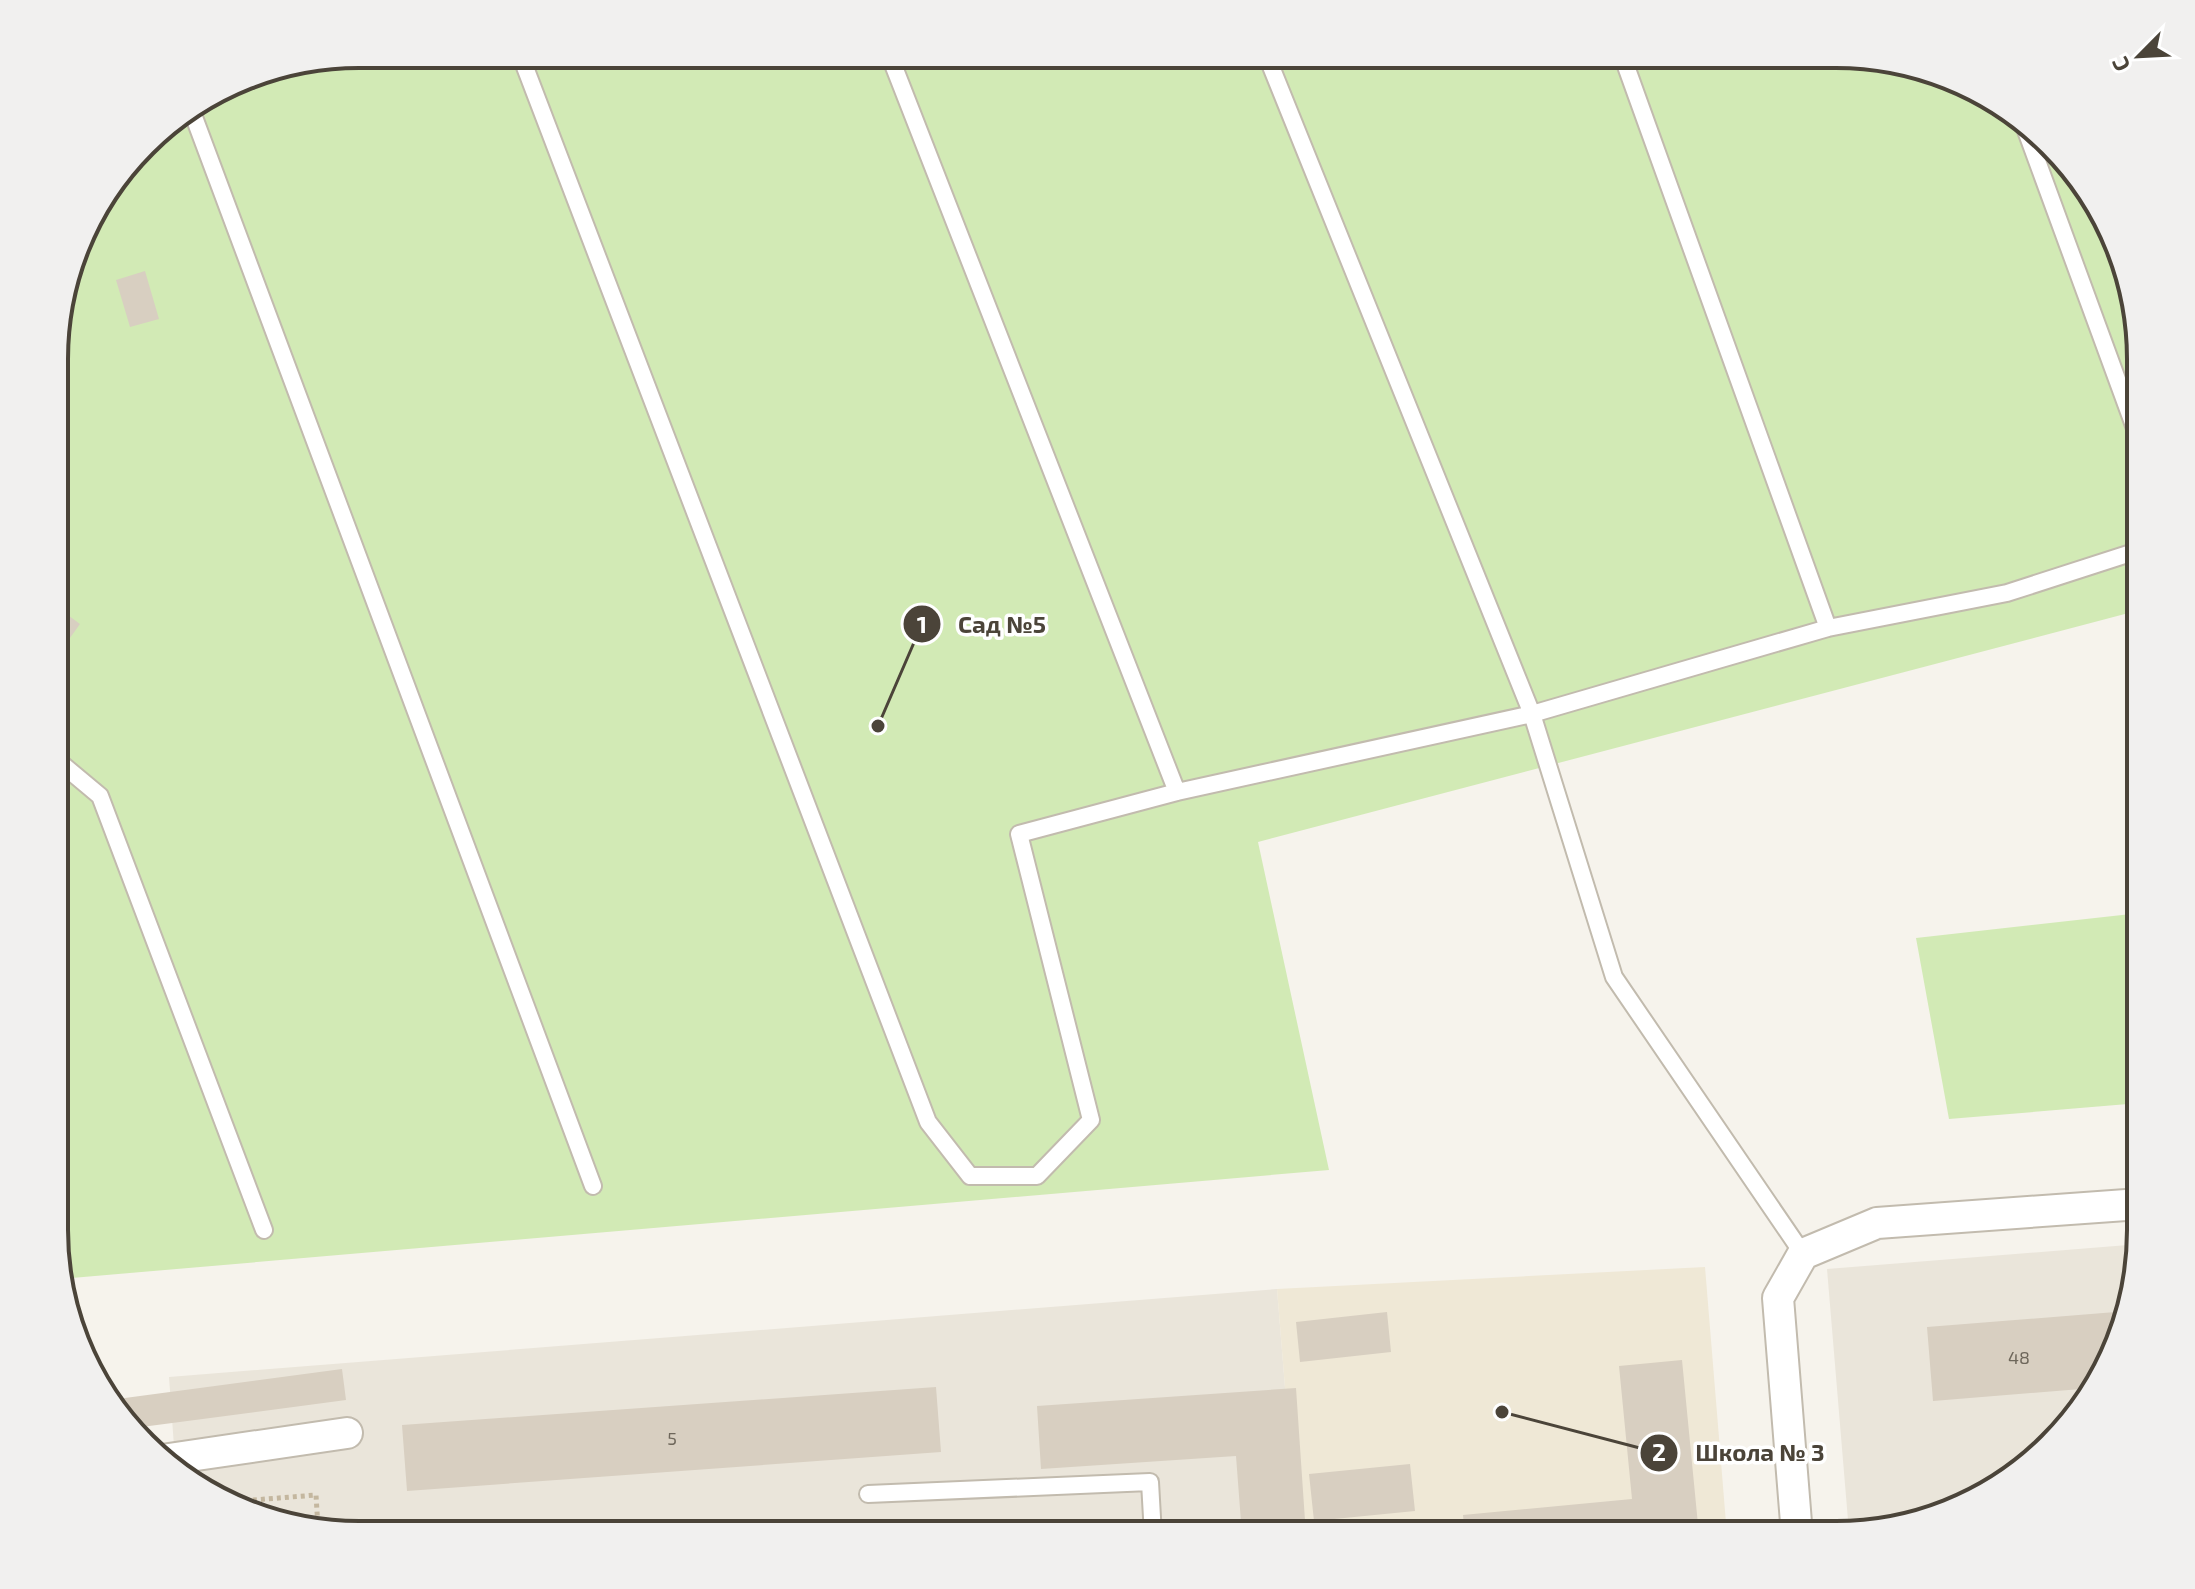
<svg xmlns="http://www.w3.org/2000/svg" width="2195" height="1589" font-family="'Exo 2',sans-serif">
<rect width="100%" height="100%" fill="#f6f3ec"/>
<!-- residential -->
<path fill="#eae5da" d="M2140,1244L2125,1329L2078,1416L1972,1503L1849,1532L1827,1269Z
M1277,1289L1297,1535L339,1534L260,1519L176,1474L169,1377Z"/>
<!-- education -->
<path fill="#efe8d6" d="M1705,1267L1727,1535H1297L1277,1289Z"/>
<!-- green -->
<path fill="#d2eab5" d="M359,54L1856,55L1953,77L2022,117L2109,223L2140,339V610L1258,842L1329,1170L60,1279L57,1270V319L86,223L157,130L242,77Z
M2140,913V1103L1949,1119L1916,938Z"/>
<!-- building -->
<path fill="#d8cfc1" d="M145,271L159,319L130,327L116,280Z
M57,607L80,624L57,656Z
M2128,1311L2125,1329L2093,1388L1933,1401L1927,1327Z
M1387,1312L1391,1352L1300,1362L1296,1322Z
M1682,1360L1699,1535H1465L1463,1515L1632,1499L1619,1366Z
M342,1369L346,1400L134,1428L110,1400Z
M936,1387L941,1452L407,1491L402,1425Z
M1296,1388L1306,1535H1242L1236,1456L1041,1469L1037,1406Z
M1410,1464L1415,1511L1314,1521L1309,1474Z
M305,1519L306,1528L277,1522V1521Z"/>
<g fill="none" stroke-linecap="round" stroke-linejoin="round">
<!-- lane casing -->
<g stroke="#c2bbae" stroke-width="20">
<path id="lane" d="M520,54L928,1122L970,1176H1037L1091,1120L1019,834L1177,792L1532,714L1266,54
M889,54L1177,792
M1622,55L1828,628
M191,109L593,1186
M2021,117L2140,442
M57,760L100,796L264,1230
M1803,1254L1614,977L1532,714L1828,628L2007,593L2134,552L2140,536
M868,1494L1150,1482L1153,1535"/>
</g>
<!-- street casing -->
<g stroke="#c2bbae" stroke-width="34">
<path id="street" d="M162,1460L347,1433
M1797,1535L1778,1298L1803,1254L1877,1223L2140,1204"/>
</g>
<!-- path -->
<path stroke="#c4b79f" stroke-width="5" stroke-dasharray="4 4" stroke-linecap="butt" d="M229,1502L316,1495L318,1528"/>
<!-- lane -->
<use href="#lane" stroke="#fff" stroke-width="16"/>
<!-- street -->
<use href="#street" stroke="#fff" stroke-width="30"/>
</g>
<g text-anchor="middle" stroke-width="7" stroke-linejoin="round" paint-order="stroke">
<!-- number labels -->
<g font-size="18" fill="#6e675b">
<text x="2019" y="1364">48</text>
<text x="672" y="1445">5</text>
</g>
</g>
<!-- crop -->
<path d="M0 0H2195V1589H0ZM359 68H1836A291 291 0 0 1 2127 359V1230A291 291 0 0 1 1836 1521H359A291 291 0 0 1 68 1230V359A291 291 0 0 1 359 68Z" fill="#f1f0ef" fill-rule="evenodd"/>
<path fill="none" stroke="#4b4439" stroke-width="4" d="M359 68H1836A291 291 0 0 1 2127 359V1230A291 291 0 0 1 1836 1521H359A291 291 0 0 1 68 1230V359A291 291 0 0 1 359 68Z"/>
<!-- callouts -->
<path fill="none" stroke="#4b4439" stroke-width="3" d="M878 726L922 624M1502 1412L1659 1453"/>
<g fill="#4b4439" stroke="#fff" stroke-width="3">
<circle cx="878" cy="726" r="8"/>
<circle cx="1502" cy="1412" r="8"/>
<circle cx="922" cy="624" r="20"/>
<circle cx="1659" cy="1453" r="20"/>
</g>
<g font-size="24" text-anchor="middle" font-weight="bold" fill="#fff">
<text x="922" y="633">1</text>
<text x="1659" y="1461">2</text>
</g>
<g font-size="24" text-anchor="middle" font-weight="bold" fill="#4b4439" stroke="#fff" stroke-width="7" stroke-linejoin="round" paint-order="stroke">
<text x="1002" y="633">Сад №5</text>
<text x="1760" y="1461">Школа № 3</text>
</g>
<!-- north arrow -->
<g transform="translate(2139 56) rotate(246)" stroke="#ffffff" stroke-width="6" paint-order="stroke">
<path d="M0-6L14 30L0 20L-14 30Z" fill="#4b4439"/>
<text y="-12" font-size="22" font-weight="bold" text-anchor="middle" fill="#4b4439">С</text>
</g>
</svg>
